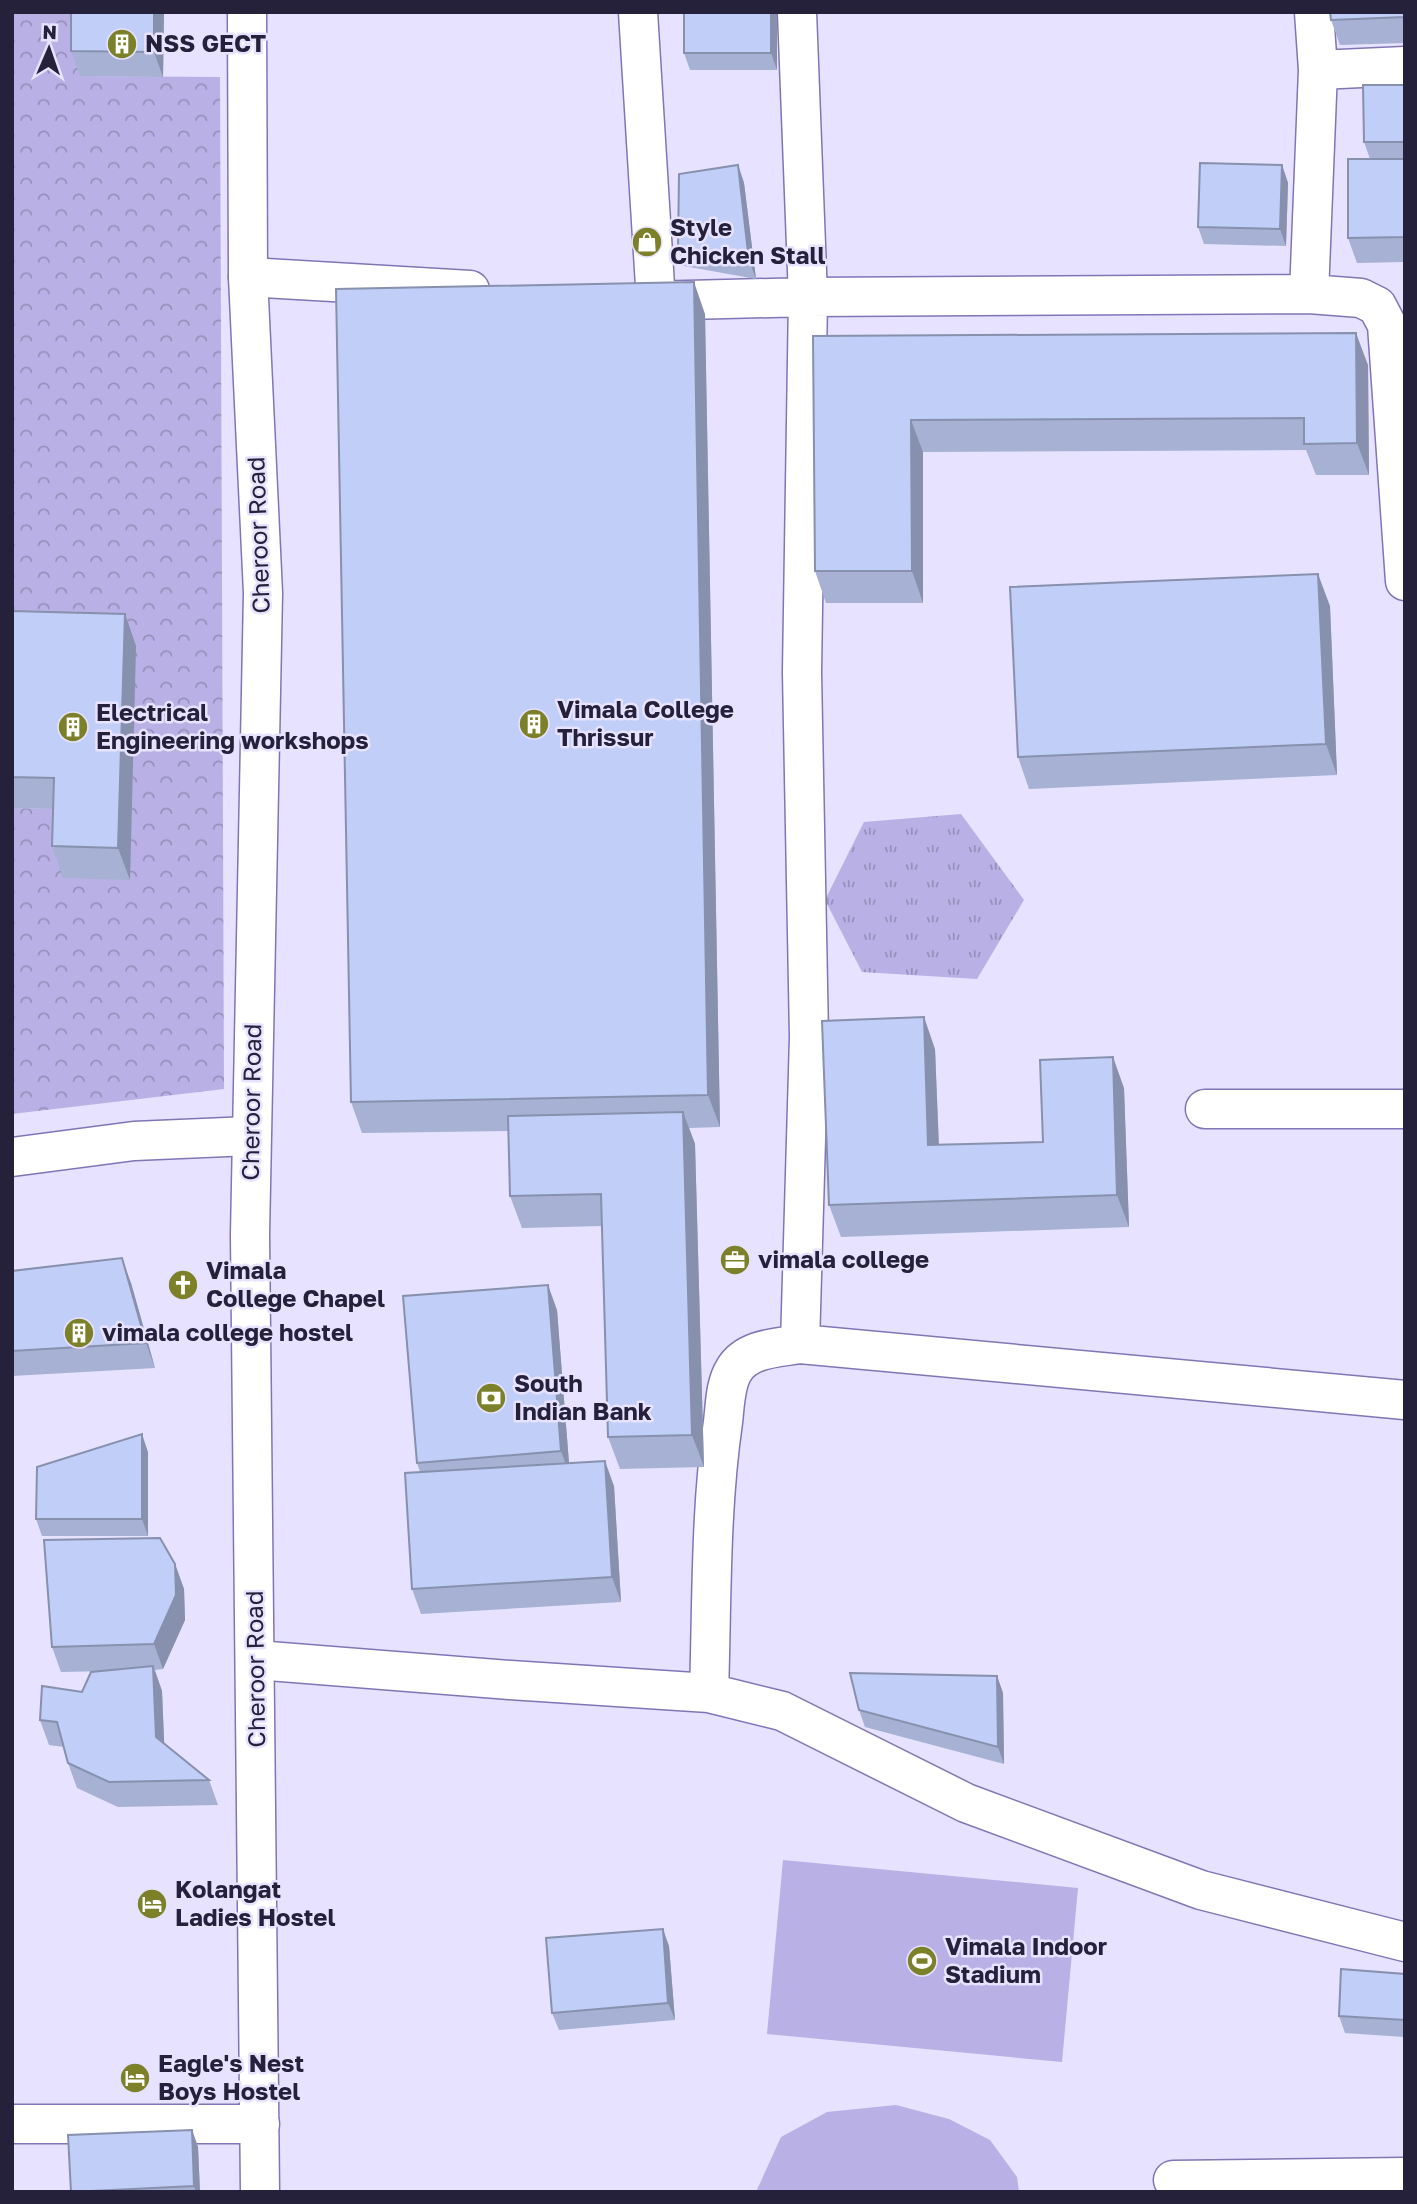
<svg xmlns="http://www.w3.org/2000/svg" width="1417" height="2204" font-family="'Golos Text',sans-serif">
<defs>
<pattern id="grass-tufts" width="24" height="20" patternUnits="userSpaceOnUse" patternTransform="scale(1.75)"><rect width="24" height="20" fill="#b9b1e5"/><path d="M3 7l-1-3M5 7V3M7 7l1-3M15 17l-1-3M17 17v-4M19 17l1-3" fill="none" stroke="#9690bb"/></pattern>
<pattern id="forest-crowns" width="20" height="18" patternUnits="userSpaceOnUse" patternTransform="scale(1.75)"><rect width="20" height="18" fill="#b9b1e5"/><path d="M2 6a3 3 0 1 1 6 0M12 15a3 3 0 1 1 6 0" fill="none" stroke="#9690bb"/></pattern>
</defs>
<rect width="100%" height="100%" fill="#e6e2ff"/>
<!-- grass -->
<path fill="url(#grass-tufts)" d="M961,814L1024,900L977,979L862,972L825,900L864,822Z"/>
<!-- forest -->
<path fill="url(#forest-crowns)" d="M12,12H80V76L220,77L224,1089L12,1114V808L66,809L129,879L12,643Z"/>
<!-- pitch -->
<path fill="#b9b1e5" d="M783,1860L1078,1888L1062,2062L767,2034Z
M896,2105L949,2119L990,2140L1017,2177L1019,2192H756L781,2137L827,2112Z"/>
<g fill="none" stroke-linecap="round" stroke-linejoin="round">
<!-- minor casing -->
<g stroke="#8175b6" stroke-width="41">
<path id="minor" d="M638,12L656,302
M1314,12L1318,70L1405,66
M248,277L470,290
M1309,294L1361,298L1377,306L1387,325L1405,581
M649,301L808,297L797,12
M1205,1109H1405
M12,1157L134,1141L250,1136
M800,1344L809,1037L802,672L808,297L1309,294L1318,70
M256,1660L510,1680L709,1693C712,1603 710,1511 723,1422C725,1406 725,1384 734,1370C747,1348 777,1348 800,1344L1405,1400
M709,1693L782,1711L966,1803L1201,1890L1405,1942
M12,2124H260
M1173,2180L1405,2177"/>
</g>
<!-- secondary casing -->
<g stroke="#8175b6" stroke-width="41">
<path id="secondary" d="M247,12L248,277L263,593L250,1235L260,2192"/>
</g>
<!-- minor -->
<use href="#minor" stroke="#fff" stroke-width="38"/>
<!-- secondary -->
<use href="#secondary" stroke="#fff" stroke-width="38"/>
</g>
<!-- wall -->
<path fill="#a6b1d4" d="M71,12H164L163,77L80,76L71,51Z
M684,12H777V70H690L684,53Z
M1405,12V43L1340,45L1331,20Z
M1405,85V159H1370L1364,142Z
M1405,159V262L1357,263L1348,238Z
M738,165L744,183L756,279L684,266L678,248Z
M1282,165L1288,183L1286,246L1204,244L1198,227Z
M705,314L720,1127L689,1128L695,1144L704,1467L620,1469L608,1437L602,1226L522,1228L510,1196L508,1131L362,1133L351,1102Z
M813,336L1368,365L1369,475H1316L1306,450L923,452V603H826L815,571Z
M1330,606L1337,775L1029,789L1018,757Z
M12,611L125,614L136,646L130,880L63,878L52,846L53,809L12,808Z
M935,1049L939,1145L1043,1142L1124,1088L1129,1227L841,1237L829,1205Z
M12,1271L131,1283L155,1368L12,1376Z
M557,1310L569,1463L614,1486L621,1602L421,1614L412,1589L420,1472L417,1463Z
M148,1452V1536H42L36,1519Z
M175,1564L184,1589L185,1620L163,1669L155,1670L162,1691L164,1744L209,1780L218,1805L118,1807L77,1788L68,1763L64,1747L49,1745L40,1720L82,1692L108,1671L61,1672L52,1647Z
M997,1676L1003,1693L1004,1764L865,1727L859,1710Z
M669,1946L675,2020L559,2030L552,2013Z
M1405,1974V2037L1345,2033L1339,2016Z
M192,2130L198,2147L200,2192H71Z"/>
<!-- shaded-wall -->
<path fill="#8790ad" d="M154,12H164L163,77L154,52Z
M771,12H777V70L771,53Z
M738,165L744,183L756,279L749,261Z
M1282,165L1288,183L1286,246L1280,229Z
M694,282L705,314L720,1127L708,1095Z
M1356,333L1368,365L1369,475L1357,443Z
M911,420L923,452V603L912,571Z
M1318,574L1330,606L1337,775L1326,744Z
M125,614L136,646L130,880L118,848Z
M924,1017L935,1049L940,1177L928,1145Z
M1113,1057L1124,1088L1129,1227L1117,1195Z
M683,1112L695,1144L704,1467L692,1435Z
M122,1258L131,1283L155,1368L146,1343Z
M548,1285L557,1310L570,1476L561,1451Z
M142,1434L148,1452V1536L142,1519Z
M605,1461L614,1486L621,1602L612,1577Z
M175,1564L184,1589L185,1620L163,1669L154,1644Z
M153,1666L162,1691L165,1762L156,1737Z
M997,1676L1003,1693L1004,1764L998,1747Z
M663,1929L669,1946L675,2020L668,2003Z
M192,2130L198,2147L200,2192H196L194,2186Z"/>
<!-- building -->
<path fill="#c1cef7" stroke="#8790ad" stroke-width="2" d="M71,12H154V52L71,51Z
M684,12H771V53H684Z
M1330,12H1405V17L1331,20Z
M1363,85H1405V142H1364Z
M1348,159H1405V237L1348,238Z
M1200,163L1282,165L1280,229L1198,227Z
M738,165L749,261L678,248L679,174Z
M694,282L708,1095L351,1102L336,289Z
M1356,333L1357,443L1304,444V418L911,420L912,571H815L813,336Z
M1318,574L1326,744L1018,757L1010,587Z
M12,611L125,614L118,848L52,846L54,778L12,777Z
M924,1017L928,1145L1043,1142L1040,1060L1113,1057L1117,1195L829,1205L822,1021Z
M683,1112L692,1435L608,1437L601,1194L510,1196L508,1116Z
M122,1258L146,1343L12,1351V1271Z
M548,1285L561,1451L417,1463L403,1296Z
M142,1434V1519H36L37,1467Z
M605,1461L612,1577L412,1589L405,1473Z
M160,1538L175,1564L176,1595L154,1644L52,1647L44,1540Z
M153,1666L156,1737L209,1780L109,1782L68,1763L57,1722L40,1720L42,1686L82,1692L91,1672Z
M850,1673L997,1676L998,1747L859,1710Z
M663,1929L668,2003L552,2013L546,1938Z
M1341,1969L1405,1974V2020L1339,2016Z
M192,2130L194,2186L71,2192L68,2135Z"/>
<!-- icons -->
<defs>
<g id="building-disc" transform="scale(1.575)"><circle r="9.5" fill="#7c8029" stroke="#e6e2ff"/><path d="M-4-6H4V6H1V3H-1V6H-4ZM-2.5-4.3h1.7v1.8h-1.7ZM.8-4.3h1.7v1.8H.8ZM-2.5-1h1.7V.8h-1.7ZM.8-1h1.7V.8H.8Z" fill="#fff"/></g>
<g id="shop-disc" transform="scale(1.575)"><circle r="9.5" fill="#7c8029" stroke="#e6e2ff"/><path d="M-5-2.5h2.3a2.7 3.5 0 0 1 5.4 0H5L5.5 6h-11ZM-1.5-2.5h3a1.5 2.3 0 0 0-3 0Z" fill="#fff"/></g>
<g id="office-disc" transform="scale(1.575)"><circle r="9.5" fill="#7c8029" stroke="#e6e2ff"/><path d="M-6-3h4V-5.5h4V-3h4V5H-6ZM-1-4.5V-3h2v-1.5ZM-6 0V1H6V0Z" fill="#fff"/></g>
<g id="church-disc" transform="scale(1.575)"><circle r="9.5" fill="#7c8029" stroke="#e6e2ff"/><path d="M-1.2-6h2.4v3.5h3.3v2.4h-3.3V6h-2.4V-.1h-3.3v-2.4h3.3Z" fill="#fff"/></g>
<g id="bank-disc" transform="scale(1.575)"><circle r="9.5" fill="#7c8029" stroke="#e6e2ff"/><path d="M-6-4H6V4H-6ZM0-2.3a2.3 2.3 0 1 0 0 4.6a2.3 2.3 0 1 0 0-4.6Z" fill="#fff"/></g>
<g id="hotel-disc" transform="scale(1.575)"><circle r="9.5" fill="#7c8029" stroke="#e6e2ff"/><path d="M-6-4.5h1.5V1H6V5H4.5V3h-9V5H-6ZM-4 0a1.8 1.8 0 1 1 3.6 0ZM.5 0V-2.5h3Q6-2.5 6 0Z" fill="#fff"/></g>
<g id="stadium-disc" transform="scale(1.575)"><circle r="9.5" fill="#7c8029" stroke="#e6e2ff"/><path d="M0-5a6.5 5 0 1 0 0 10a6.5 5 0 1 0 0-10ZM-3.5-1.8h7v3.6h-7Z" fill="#fff"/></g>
</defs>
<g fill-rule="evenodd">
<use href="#building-disc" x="122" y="44"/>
<use href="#shop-disc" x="647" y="242"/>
<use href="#building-disc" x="534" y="724"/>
<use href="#building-disc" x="73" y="727"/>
<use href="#office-disc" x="735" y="1260"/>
<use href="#church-disc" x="183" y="1285"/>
<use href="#building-disc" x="79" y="1333"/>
<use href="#bank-disc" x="491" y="1398"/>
<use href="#hotel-disc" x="152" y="1904"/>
<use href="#stadium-disc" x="922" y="1961"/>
<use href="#hotel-disc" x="135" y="2078"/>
</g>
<g text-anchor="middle" stroke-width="5" stroke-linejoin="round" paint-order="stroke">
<!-- poi labels -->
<g font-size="24" font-weight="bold" fill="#26213b" stroke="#e6e2ff" text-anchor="start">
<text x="145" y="52">NSS GECT</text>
<text x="670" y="236">Style<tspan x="670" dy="28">Chicken Stall</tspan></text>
<text x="557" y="718">Vimala College<tspan x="557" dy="28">Thrissur</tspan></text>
<text x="96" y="721">Electrical<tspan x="96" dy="28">Engineering workshops</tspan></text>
<text x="758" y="1268">vimala college</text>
<text x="206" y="1279">Vimala<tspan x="206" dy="28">College Chapel</tspan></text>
<text x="102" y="1341">vimala college hostel</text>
<text x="514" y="1392">South<tspan x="514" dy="28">Indian Bank</tspan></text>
<text x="175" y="1898">Kolangat<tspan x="175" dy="28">Ladies Hostel</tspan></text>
<text x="945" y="1955">Vimala Indoor<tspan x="945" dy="28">Stadium</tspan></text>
<text x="158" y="2072">Eagle's Nest<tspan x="158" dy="28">Boys Hostel</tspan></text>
</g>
<!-- street labels -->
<g font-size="24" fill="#26213b" stroke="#e6e2ff">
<text transform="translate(259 535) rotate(-92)" y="8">Cheroor Road</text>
<text transform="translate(252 1102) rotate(-89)" y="8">Cheroor Road</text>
<text transform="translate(256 1669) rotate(-91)" y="8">Cheroor Road</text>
</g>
</g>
<!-- border -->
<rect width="1417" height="2204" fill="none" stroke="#26213b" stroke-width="28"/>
<!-- north arrow -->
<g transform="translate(49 49) rotate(2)" stroke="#e6e2ff" stroke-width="5" paint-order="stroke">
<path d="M0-5L12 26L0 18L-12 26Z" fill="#26213b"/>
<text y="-10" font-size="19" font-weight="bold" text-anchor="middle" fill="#26213b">N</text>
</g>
</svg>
